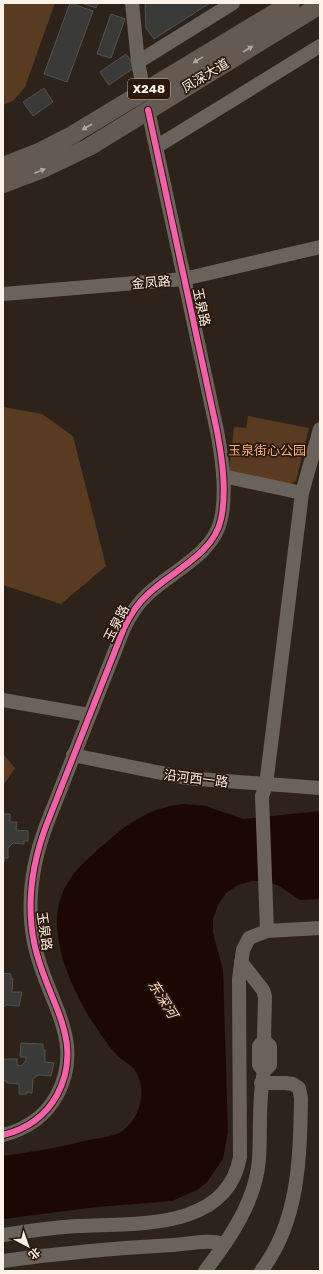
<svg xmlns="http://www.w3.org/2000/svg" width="323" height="1274" font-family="Rubik,'Noto Sans SC',sans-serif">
<rect width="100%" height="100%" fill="#2d231b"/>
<!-- green -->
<path fill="#593b22" d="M3,3H55L25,87L13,101L3,105Z
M3,407L42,414L73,436L106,566L61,604L3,585Z
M248,416L309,428L296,481L289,485L229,472L234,427L246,428Z
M3,754L15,768L3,786Z"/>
<!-- water -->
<path fill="#1b0802" d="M184,804L206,806L243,819L320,811V899L300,900L279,886L266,881H252L238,885L226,893L218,905L213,919V933L223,970L228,1132L223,1159L207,1182L197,1190L172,1201L97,1207L3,1219V1156C32,1152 61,1147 89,1140C98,1138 110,1137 119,1133C139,1122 148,1092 136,1072C131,1064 123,1061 116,1054C112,1050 108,1045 105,1040C79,1006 47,943 60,900C65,883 76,869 89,858C119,831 142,808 184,804Z"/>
<!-- building -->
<path fill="#3a3b38" stroke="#52524f" d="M70,3L93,11L67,82L44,74Z
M81,3H98L96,8Z
M145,3H210L154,39L146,28Z
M111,14L125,19L111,58L97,54Z
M126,54L135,67L109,85L100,72Z
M44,88L53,102L33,116L23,102Z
M3,814H10V822H17L16,830L28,831V841H24V844L13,843L8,848V858H4V862Z
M3,973L11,974V979H13L12,992H22L19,1006L6,1005L3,1008Z
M21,1043L43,1044V1049L45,1050V1062L54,1063L51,1076L38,1075L33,1079L32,1093L27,1092V1094H19V1084L7,1083V1081H3V1059H17V1065L21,1066L26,1061V1057H20Z"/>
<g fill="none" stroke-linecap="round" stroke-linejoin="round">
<!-- minor -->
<path stroke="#6a635c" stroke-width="14" d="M132,3L138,62L144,93
M138,62L233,3
M156,147L320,46
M3,294L184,279L320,247
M223,476L302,493
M3,700L89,715
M73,755L186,778L320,788
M267,931L262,796L266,785L302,493L320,429
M241,962L263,990L265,997L264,1040L259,1046V1065L264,1071L270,1065V1046L264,1040
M3,1135C27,1129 45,1117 57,1095C87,1039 44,997 34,942C26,902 32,864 46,826L124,628C130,615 137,604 148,594C172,571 214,554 221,519C227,491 222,458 217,431L148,110
M3,1235C28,1231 53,1227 79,1226C135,1223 227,1231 240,1157L239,979L243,950L249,938L267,931L320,928
M3,1261C60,1253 116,1248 173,1245C191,1244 207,1239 224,1244
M205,1271C229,1240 256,1201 259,1159C261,1129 258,1101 264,1071
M261,1271C299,1222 300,1158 301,1098L299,1088L293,1084L286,1083H261"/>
<!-- major -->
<path stroke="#645a51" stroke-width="18" d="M3,166L39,152L72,135L291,3
M3,184L45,168L89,147L320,5"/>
<!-- cycleway casing -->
<g stroke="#2a180a" stroke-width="8">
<path id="cycleway" d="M3,1135C27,1129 45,1117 57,1095C87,1039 44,997 34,942C26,902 32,864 46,826L124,628C130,615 137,604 148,594C172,571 214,554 221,519C227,491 222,458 217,431L148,110"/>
</g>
<!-- cycleway -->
<use href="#cycleway" stroke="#f560ab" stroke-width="6"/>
</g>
<!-- one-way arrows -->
<defs><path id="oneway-solid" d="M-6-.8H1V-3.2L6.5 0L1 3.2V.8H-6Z"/></defs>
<g fill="#b2a69c">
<use href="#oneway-solid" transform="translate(248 49) rotate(-31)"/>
<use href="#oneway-solid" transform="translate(198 60) rotate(149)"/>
<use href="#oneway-solid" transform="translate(87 127) rotate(150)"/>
<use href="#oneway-solid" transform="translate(40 171) rotate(-22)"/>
</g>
<g text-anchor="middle" stroke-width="3.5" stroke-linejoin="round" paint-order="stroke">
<!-- shield labels -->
<rect fill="#2a180a" stroke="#bfb1a5" stroke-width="1" x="128" y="79" width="42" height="20" rx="3"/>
<g font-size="12" font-weight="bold" fill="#fff2e8">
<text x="149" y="93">X248</text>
</g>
<!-- street labels -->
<g font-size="13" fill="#fff2e8" stroke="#2a180a">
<text transform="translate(205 75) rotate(-31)" y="5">凤深大道</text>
<text transform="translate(151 282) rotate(-5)" y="5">金凤路</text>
<text transform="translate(202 307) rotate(78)" y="5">玉泉路</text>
<text transform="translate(116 623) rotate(-63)" y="5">玉泉路</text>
<text transform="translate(196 778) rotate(7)" y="5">沿河西一路</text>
<text transform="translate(45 931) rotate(82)" y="5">玉泉路</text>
</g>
<!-- park labels -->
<g font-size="13" fill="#f6af77" stroke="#2a180a">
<text x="267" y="455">玉泉街心公园</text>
</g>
<!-- water labels -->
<g font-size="14" font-style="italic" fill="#f6d8c2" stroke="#2a180a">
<text transform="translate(163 999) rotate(58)" y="5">东深河</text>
</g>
</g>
<!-- border -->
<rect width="323" height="1274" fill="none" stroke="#fff2e8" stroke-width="8"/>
<!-- north arrow -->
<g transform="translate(28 1246) rotate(139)" stroke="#2a180a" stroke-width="3" paint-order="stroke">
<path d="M0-3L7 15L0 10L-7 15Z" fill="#fff2e8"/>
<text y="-6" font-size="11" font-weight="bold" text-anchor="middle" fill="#fff2e8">北</text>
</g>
</svg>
